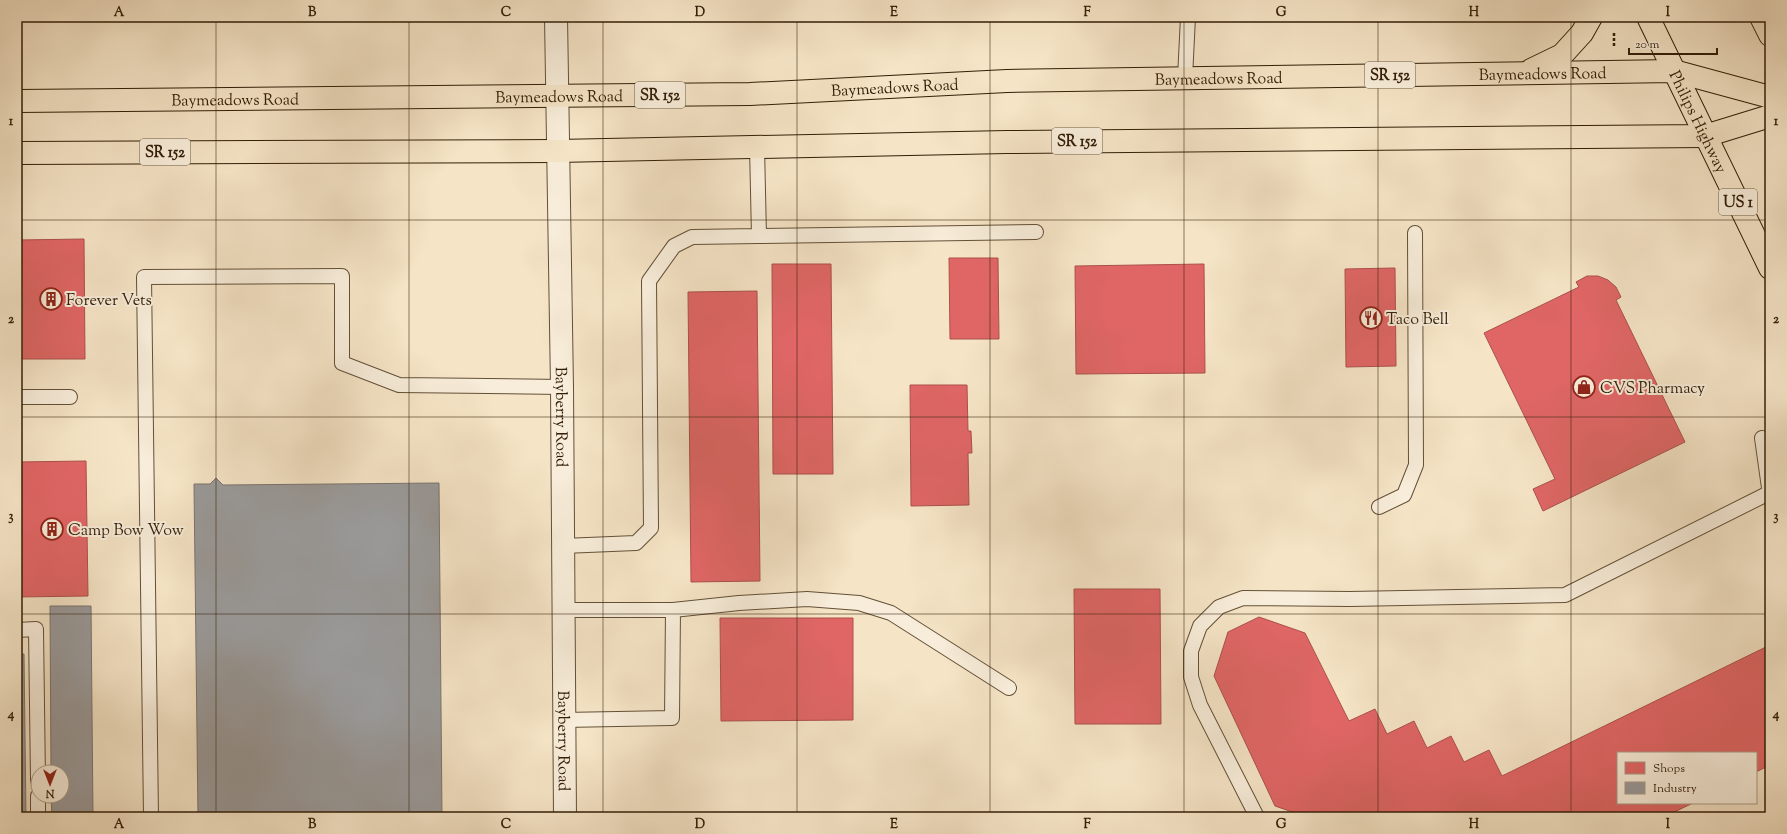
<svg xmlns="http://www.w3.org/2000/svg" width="1787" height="834" font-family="'Sorts Mill Goudy',serif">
<rect width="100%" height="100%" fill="#f5e4c6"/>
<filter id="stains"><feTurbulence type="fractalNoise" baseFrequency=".005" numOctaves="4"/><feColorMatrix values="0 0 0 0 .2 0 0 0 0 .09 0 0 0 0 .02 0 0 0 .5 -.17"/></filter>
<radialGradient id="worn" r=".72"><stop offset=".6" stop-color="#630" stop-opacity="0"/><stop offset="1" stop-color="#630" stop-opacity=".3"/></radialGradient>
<!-- shops -->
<path fill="#e06666" stroke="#ac504a" d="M84,239L85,359H19L18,240Z
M949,258H998L999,339H950Z
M772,264H831L833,474H773Z
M1204,264L1205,373L1076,374L1075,266Z
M1395,268L1396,366L1346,367L1345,269Z
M1587,276H1598L1608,280L1616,287L1621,297L1616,300L1685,442L1543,511L1533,489L1555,479L1484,333L1579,287L1576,282Z
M757,291L760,581L691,582L688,292Z
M910,385H967L968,431H971L972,453H968L969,505L911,506Z
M86,461L88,596L17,597V462Z
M1074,589H1160L1161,724H1075Z
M1259,617L1305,633L1349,721L1375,709L1387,734L1414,721L1427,748L1451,736L1464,762L1489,750L1502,776L1770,645V765L1756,772V753H1618V803H1693L1664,817H1307L1275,806L1214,676L1228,632Z
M720,618H853V720L721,721Z"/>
<!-- industry -->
<path fill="#999" stroke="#7a746d" d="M216,478L223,485L439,483L442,817H198L194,484H210Z
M50,606H91L93,817H52L51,796H62V772H51Z
M17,654H24L26,817H17Z"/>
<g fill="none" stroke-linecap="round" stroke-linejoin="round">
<!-- service casing -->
<g stroke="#635037" stroke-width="16">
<path id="service" d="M1185,78L1188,17
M757,147L759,236L1036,232
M17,397H70
M1762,438L1770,495
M1379,507L1404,495L1416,465L1415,233
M563,546L636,543L651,528L649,281L674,246L692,237L759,236
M562,610H673L672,718L563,720
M673,610L739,603L807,599L859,603L891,613L1009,688
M17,630L36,629L38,780
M38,796V817
M151,817L144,277L342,276V363L399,385L562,387
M1257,817L1200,705L1191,677V651L1200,626L1219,607L1243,598L1350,599L1565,595L1769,493"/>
</g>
<!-- tertiary casing -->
<g stroke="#635037" stroke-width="24">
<g id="tertiary">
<path id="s1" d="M556,17L562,387L565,817"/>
</g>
</g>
<!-- primary casing -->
<g stroke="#321e07" stroke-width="24">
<g id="primary">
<path id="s2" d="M1648,17L1770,268"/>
<path d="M1761,17L1770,35"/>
<path d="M1531,70L1562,55L1582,33L1591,17"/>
<path id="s3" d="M17,101L750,94L1007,81L1674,71L1770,97"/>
<path d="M17,153L557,151L1007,142L1705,136L1770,116"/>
</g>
</g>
<!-- path -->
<path stroke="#321e07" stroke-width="2.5" stroke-dasharray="3 2" stroke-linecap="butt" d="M1614,33V46"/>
<!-- service -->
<use href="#service" stroke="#f8edda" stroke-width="14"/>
<!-- tertiary -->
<use href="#tertiary" stroke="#f8edda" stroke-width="22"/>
<!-- primary -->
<use href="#primary" stroke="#f5e4c6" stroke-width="22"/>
</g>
<!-- grid -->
<path fill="none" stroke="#321e07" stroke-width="1" stroke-opacity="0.55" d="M216,17V817M409,17V817M603,17V817M797,17V817M990,17V817M1184,17V817M1378,17V817M1571,17V817M17,220H1770M17,417H1770M17,614H1770"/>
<!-- icons -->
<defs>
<g id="building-ring" transform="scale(1.15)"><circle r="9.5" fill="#f8edda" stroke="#8f2418" stroke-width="1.5"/><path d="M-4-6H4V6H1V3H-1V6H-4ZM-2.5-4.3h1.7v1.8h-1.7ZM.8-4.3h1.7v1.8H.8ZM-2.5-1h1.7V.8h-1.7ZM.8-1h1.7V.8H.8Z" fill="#8f2418"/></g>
<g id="restaurant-ring" transform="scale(1.15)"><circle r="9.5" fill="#f8edda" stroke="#8f2418" stroke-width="1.5"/><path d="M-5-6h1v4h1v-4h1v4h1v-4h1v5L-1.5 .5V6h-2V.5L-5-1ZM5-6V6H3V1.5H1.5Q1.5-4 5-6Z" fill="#8f2418"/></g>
<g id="shop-ring" transform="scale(1.15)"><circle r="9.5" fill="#f8edda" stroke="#8f2418" stroke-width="1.5"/><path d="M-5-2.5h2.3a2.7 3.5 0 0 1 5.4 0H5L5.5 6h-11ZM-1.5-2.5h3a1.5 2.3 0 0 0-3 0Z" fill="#8f2418"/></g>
</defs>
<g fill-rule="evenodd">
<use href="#building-ring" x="51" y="299"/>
<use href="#restaurant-ring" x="1371" y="318"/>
<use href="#shop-ring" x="1584" y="387"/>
<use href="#building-ring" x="52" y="529"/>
</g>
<g text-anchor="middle" stroke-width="4" stroke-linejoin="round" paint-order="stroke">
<!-- shield labels -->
<g fill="#f8edda" stroke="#6d5c46" stroke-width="1">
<rect x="1365" y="62" width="50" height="26" rx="3"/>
<rect x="635" y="82" width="50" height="26" rx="3"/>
<rect x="1052" y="128" width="50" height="26" rx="3"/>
<rect x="140" y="139" width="50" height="26" rx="3"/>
<rect x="1719" y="189" width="38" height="26" rx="3"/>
</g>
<g font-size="15" font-weight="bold" fill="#321e07">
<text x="1390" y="80">SR 152</text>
<text x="660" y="100">SR 152</text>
<text x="1077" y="146">SR 152</text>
<text x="165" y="157">SR 152</text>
<text x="1738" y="207">US 1</text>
</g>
<!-- street labels -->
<g font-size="16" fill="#321e07" stroke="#f8edda">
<text dy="6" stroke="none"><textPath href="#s3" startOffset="1526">Baymeadows Road</textPath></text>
<text dy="6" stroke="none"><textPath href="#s3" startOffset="1202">Baymeadows Road</textPath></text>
<text dy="6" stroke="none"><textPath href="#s3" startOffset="878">Baymeadows Road</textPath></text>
<text dy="6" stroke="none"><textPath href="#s3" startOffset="542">Baymeadows Road</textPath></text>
<text dy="6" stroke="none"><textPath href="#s3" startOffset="218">Baymeadows Road</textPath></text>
<text dy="6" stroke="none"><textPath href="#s2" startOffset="116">Philips Highway</textPath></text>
<text dy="6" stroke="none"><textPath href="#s1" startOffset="400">Bayberry Road</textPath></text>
<text dy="6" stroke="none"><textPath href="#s1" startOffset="724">Bayberry Road</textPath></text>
</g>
<!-- poi labels -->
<g font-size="16" fill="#321e07" stroke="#f8edda" text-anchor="start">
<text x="66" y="305">Forever Vets</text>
<text x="1386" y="324">Taco Bell</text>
<text x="1600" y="393">CVS Pharmacy</text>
<text x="68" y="535">Camp Bow Wow</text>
</g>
</g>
<!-- margin -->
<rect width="1787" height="834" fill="none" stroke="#f5e4c6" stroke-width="44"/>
<!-- legend -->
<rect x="1617" y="752" width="140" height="52" fill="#f8edda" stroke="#a99a86"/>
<rect x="1625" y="762" width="20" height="12" fill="#e06666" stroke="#a99a86"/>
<text x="1653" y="772" font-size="12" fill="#321e07">Shops</text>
<rect x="1625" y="782" width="20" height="12" fill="#999999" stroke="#a99a86"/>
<text x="1653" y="792" font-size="12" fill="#321e07">Industry</text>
<!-- north arrow -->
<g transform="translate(50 784) rotate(180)"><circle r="19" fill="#f8edda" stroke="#a99a86"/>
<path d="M0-3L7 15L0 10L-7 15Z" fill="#8f2418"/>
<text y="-6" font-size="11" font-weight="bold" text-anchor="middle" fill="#321e07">N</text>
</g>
<!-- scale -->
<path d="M1629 48v6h88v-6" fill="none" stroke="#321e07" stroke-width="2"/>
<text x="1635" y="48" font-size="12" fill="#321e07" stroke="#f8edda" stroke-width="3" paint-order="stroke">20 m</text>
<rect x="22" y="22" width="1743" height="790" fill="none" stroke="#321e07" stroke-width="1.5"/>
<g font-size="13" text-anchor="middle" font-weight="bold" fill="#321e07">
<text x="119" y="16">A</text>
<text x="312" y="16">B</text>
<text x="506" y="16">C</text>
<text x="700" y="16">D</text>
<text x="894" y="16">E</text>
<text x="1087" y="16">F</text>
<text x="1281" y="16">G</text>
<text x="1474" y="16">H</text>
<text x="1668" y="16">I</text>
<text x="11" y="125">1</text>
<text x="1776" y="125">1</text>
<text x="11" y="323">2</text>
<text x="1776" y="323">2</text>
<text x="11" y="520">3</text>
<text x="1776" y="520">3</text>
<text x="11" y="718">4</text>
<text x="1776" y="718">4</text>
<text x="119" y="828">A</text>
<text x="312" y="828">B</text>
<text x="506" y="828">C</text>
<text x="700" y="828">D</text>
<text x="894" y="828">E</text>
<text x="1087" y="828">F</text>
<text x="1281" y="828">G</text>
<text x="1474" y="828">H</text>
<text x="1668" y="828">I</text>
</g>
<rect width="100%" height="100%" filter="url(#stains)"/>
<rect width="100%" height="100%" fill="url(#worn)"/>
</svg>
